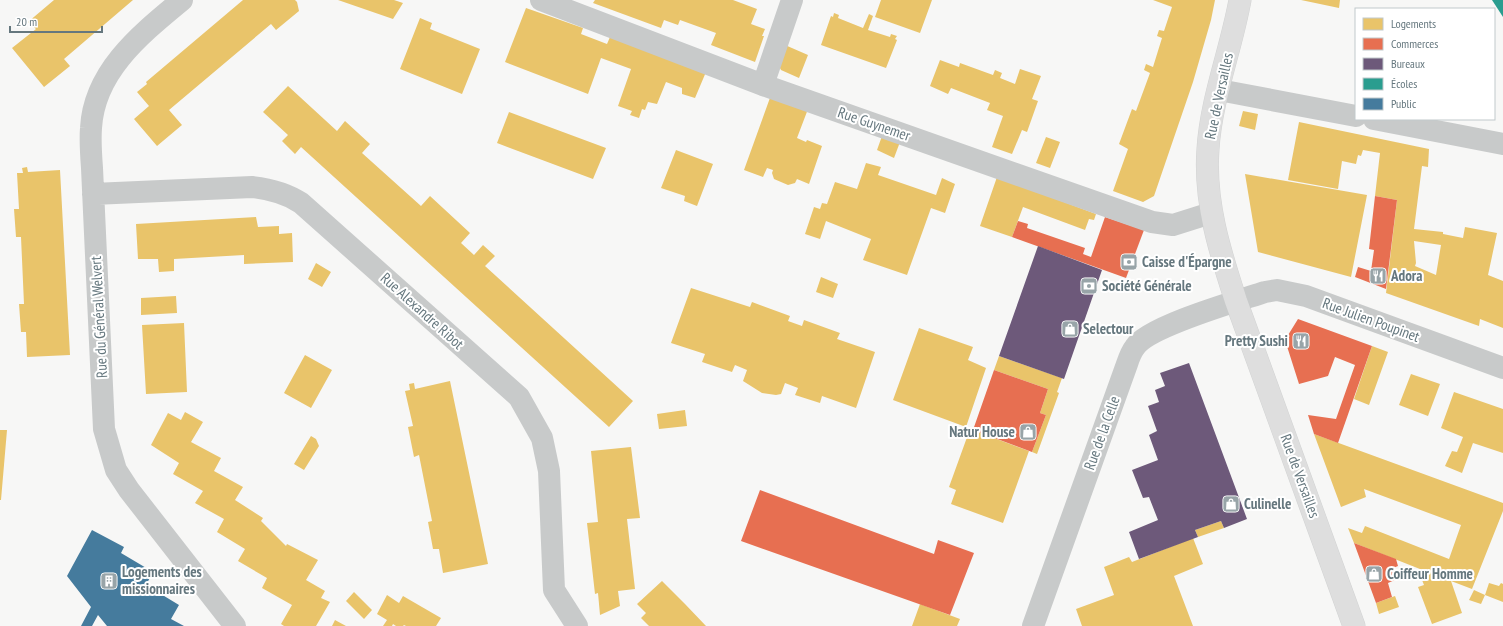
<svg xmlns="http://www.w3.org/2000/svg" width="1503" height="626" font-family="'PT Sans Narrow',sans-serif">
<rect width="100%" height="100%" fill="#f7f7f6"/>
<!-- homes -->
<path fill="#e9c46a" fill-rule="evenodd" d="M54,0H133L64,59L70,66L44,87L12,48L36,29L28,22Z
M243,0H295L297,2L299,11L276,30L271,24L169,110L182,125L157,146L134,119L149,106L137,92L147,84L146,82Z
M338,0H394L403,3L393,19Z
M595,0H733L757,9L751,24L765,29L762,36H764L755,62L711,45L716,33L680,20L678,25L664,20L661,28L593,3Z
M881,0H932L920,33L875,17Z
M1153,0H1215L1211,20L1193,82L1154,196L1143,202L1113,191L1128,149L1119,144L1132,109L1136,111L1150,73L1144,70L1146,64L1153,67L1162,38L1157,36L1159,30L1164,31L1172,7Z
M1301,0H1340L1339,8Z
M526,8L583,28L581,34L607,44L610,37L706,72L695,98L682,94V88L666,82L657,104L648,102L645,110L642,109L639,118L630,115L632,111L618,106L631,69L601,58L588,94L505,62Z
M834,13L839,15L838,18L863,28L869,14L873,16L868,30L890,37L891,34L897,36L895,39L897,40L886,68L821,45L831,16L833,17Z
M420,18L432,23L430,29L480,49L462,94L400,69Z
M785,45L808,55L799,78L781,70L778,64Z
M940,60L959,67L960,63L993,75L995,70L1002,73L1000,78L1015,84L1020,69L1041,76L1032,99L1038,101L1027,132L1022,130L1012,154L992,147L1003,116L987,110L990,103L951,88L948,94L930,86Z
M288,86L337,131L345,121L370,144L362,153L421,206L430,196L470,233L461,243L474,255L483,245L495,256L485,266L633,401L609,427L301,147L295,154L282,141L288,135L263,112Z
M771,95L808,109L797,138L806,142L807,140L822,146L809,184L797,179L795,183L788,185L774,179L772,173L773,170L767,168L763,177L744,170Z
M1243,111L1258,114L1255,130L1239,126Z
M509,112L606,148L593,179L497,143Z
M1299,122L1429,149L1428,167L1422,166L1414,229L1443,232V234L1463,238L1465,227L1497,233L1488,275L1503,281V328L1480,319L1479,326L1386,293L1397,200L1375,196L1380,153L1363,150L1361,156L1358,155L1356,164L1342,161L1338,189L1288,180ZM1414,241L1441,245L1436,275L1415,266L1416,263Z
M882,136L900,142L894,158L877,150Z
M1046,137L1060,142L1050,168L1036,163Z
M676,150L713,164L697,206L684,201L685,196L661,188Z
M866,163L881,167L878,175L936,195L942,178L955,184L945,213L931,208L907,275L863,260L871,239L826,221L820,239L805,234L814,207L820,209L822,203L827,204L835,182L857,189Z
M27,167L28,172L60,170L70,355L27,357L26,332H21L19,304H24L21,237H16L14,209H19L17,173H23L22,168Z
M1245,174L1367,195L1351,277L1258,252Z
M997,177L1096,214L1094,220L1089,219L1085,230L1023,207L1012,237L980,226Z
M256,217L258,227L279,226V234L292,233L293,262L244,264V255L174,259V271L159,272L158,259H138L136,224Z
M316,263L331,272L322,287L308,279Z
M821,277L838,284L833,298L816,292Z
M691,288L750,307L752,302L790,316L788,321L802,326L804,320L840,333L837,339L875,352L856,408L822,396L820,403L795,395L798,388L785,383L781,394L776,395L762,393L743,381L747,370L735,365L732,372L702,362L705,354L671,343Z
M176,296L177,313L141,315V298Z
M184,323L187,392L146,394L142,325Z
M919,328L973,347L968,360L986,368L966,427L893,400Z
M1372,346L1388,352L1369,405L1354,399Z
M305,355L332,370L311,408L284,393Z
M999,356L1062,378L1057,392L1059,393L1037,454L1032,452L1046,415L1040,413L1048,389L994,370Z
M1411,374L1440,384L1428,416L1399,405Z
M450,381L488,564L443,573L439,549H433L428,522L432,521L419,455L414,457L408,427L413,426L405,391L410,390L409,384L414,383L415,389Z
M1454,392L1503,409V453L1473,443L1462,473L1445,466L1452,451L1457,452L1463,437L1441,428Z
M685,410L687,426L659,429L657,414Z
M185,412L203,422L191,442L221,458L214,471L243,487L235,500L263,518L261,521L286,546L287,544L318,560L306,580L325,591L321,598L330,602L316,626H284L281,624L292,605L262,588L267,578L238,561L245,549L217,532L224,519L195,503L203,491L173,474L179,463L151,445L168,413L181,420Z
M970,429L1029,451L1003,523L951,504L956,490L949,487Z
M0,430H7L1,500H0Z
M1314,434L1503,503V511L1472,589L1451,581L1462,613L1432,624L1418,587L1424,585L1420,575L1425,573V571L1354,543L1348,528L1362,533L1365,526L1449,559L1461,525L1364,489L1366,497L1341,507Z
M311,436L316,439L319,446L304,470L294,464Z
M631,447L640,518L627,519L635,589L618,591L620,606L600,615L598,593L595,594L587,523L598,522L591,451Z
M1221,521L1224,528L1198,537L1195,530Z
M1193,538L1203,564L1174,576L1193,626H1082L1076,609L1114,595L1104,567L1129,557L1132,562Z
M662,581L685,604L706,626H649L641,618L646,613L637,604Z
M1489,583L1499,586L1501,583L1503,584V602L1485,595L1481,604L1469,600L1474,590L1485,595Z
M354,592L372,610L364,619L346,601Z
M387,595L399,603L403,596L441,618L436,626H406L404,625L403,626H396L393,624L392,626H383L387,620L377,614Z
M1395,596L1399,607L1379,614L1376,603Z
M920,604L960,619L957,626H912Z
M335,620L346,626H332Z"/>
<!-- shops -->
<path fill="#e76f51" d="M1375,196L1397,200L1386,289L1355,277L1358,267L1371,271L1374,250L1369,249Z
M1105,217L1144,230L1126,278L1012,237L1018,221L1028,224L1027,228L1085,248L1083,254L1091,257Z
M1298,319L1372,346L1338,443L1314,434L1308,415L1336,419L1355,365L1335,357L1328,376L1299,384L1285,340Z
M994,370L1048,389L1040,413L1046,415L1032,452L973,430Z
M760,490L934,554L938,540L974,553L950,615L741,541Z
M1354,543L1396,559L1398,566L1393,568L1397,579L1388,583L1392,597L1376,603Z"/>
<!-- offices -->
<path fill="#6d597a" d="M1038,246L1102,270L1064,379L999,356Z
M1189,363L1247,519L1224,528L1221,521L1195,530L1198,537L1139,559L1129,532L1158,520L1149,497L1143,498L1132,470L1158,460L1149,435L1157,431L1148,406L1159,402L1155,390L1165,386L1160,373Z"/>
<!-- schools -->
<path fill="#2a9d8f" d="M1492,0H1503V17Z"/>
<!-- public -->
<path fill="#457b9d" d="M92,530L124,547L121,553L153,572L146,585L179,605L171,619L184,626H107L98,615L92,626H81L91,607L67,576Z"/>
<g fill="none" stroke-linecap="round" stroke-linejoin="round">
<!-- secondary casing -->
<g stroke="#d2d3d3" stroke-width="23">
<path id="secondary" d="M1240,0C1231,50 1211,99 1208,149C1204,202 1220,252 1236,301L1354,626"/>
</g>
<!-- street -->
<path stroke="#c8caca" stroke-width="22" d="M182,0C141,34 94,71 91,128C90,141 91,155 92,168L104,429L116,470L129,490L235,626
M541,0L763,85L1152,222L1173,225L1211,213
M763,85L792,0
M1219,90L1356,116
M1374,119L1503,144
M93,194L252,187C270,189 286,193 301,203L519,397L542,438L549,471L554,590L577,626
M1033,626L1127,364C1129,358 1131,352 1135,347C1149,326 1238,301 1265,292L1277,290L1306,296L1503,368"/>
<!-- secondary -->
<use href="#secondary" stroke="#dedede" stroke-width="22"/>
</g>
<!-- icons -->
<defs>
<g id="bank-square" transform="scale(0.9)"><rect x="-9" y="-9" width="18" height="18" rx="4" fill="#98a4a8" stroke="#fff"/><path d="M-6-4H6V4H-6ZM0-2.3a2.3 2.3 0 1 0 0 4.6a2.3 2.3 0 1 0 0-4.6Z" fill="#fff"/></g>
<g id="restaurant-square" transform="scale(0.9)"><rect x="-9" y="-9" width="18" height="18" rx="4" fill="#98a4a8" stroke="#fff"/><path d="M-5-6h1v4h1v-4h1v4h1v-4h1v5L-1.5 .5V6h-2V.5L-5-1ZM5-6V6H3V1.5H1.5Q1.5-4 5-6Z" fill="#fff"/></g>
<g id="shop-square" transform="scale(0.9)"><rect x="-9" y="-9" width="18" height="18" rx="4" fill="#98a4a8" stroke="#fff"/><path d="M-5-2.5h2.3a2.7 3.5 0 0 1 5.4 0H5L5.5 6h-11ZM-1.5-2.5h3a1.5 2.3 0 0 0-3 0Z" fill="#fff"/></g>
<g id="building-square" transform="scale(0.9)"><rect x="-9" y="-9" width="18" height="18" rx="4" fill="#98a4a8" stroke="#fff"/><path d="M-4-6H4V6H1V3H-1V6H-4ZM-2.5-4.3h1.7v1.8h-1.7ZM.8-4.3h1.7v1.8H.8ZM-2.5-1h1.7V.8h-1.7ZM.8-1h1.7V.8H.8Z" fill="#fff"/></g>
</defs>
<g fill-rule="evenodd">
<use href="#bank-square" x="1129" y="262"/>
<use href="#restaurant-square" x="1378" y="276"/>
<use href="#bank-square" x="1089" y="286"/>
<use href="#shop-square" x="1070" y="329"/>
<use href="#restaurant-square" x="1301" y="341"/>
<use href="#shop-square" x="1028" y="432"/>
<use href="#shop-square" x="1231" y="504"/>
<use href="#shop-square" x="1374" y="574"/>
<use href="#building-square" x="109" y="581"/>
</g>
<g text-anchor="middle" stroke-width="4" stroke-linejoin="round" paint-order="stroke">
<!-- street labels -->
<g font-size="15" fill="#65777e" stroke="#fff">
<text transform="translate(1219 96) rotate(-78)" y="5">Rue de Versailles</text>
<text transform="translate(874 124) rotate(19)" y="5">Rue Guynemer</text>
<text transform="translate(422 311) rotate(42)" y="5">Rue Alexandre Ribot</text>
<text transform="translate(99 317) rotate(-93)" y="5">Rue du Général Welvert</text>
<text transform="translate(1371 320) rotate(20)" y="5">Rue Julien Poupinet</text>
<text transform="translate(1102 433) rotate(-70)" y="5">Rue de la Celle</text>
<text transform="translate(1300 476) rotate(70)" y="5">Rue de Versailles</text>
</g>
<!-- poi labels -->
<g font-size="15" font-weight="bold" fill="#65777e" stroke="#fff" text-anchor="start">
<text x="1142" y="267">Caisse d'Épargne</text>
<text x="1391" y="281">Adora</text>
<text x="1102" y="291">Société Générale</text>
<text x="1083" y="334">Selectour</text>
<text x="1288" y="346" text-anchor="end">Pretty Sushi</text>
<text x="1015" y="437" text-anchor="end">Natur House</text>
<text x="1244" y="509">Culinelle</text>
<text x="122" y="577">Logements des<tspan x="122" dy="17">missionnaires</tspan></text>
<text x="1387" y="579">Coiffeur Homme</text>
</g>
</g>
<!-- legend -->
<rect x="1355" y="8" width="140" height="112" fill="#ffffff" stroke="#c1c9cb"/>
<rect x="1363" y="18" width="20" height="12" fill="#e9c46a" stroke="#c1c9cb"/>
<text x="1391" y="28" font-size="12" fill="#65777e">Logements</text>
<rect x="1363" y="38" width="20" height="12" fill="#e76f51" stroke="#c1c9cb"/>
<text x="1391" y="48" font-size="12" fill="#65777e">Commerces</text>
<rect x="1363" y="58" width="20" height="12" fill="#6d597a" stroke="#c1c9cb"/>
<text x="1391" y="68" font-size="12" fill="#65777e">Bureaux</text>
<rect x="1363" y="78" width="20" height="12" fill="#2a9d8f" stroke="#c1c9cb"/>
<text x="1391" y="88" font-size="12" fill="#65777e">Écoles</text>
<rect x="1363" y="98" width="20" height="12" fill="#457b9d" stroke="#c1c9cb"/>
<text x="1391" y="108" font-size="12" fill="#65777e">Public</text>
<!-- scale -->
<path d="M10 26v6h92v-6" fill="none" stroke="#65777e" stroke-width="2"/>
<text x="16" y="26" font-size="12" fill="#65777e" stroke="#ffffff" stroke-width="3" paint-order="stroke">20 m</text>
</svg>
